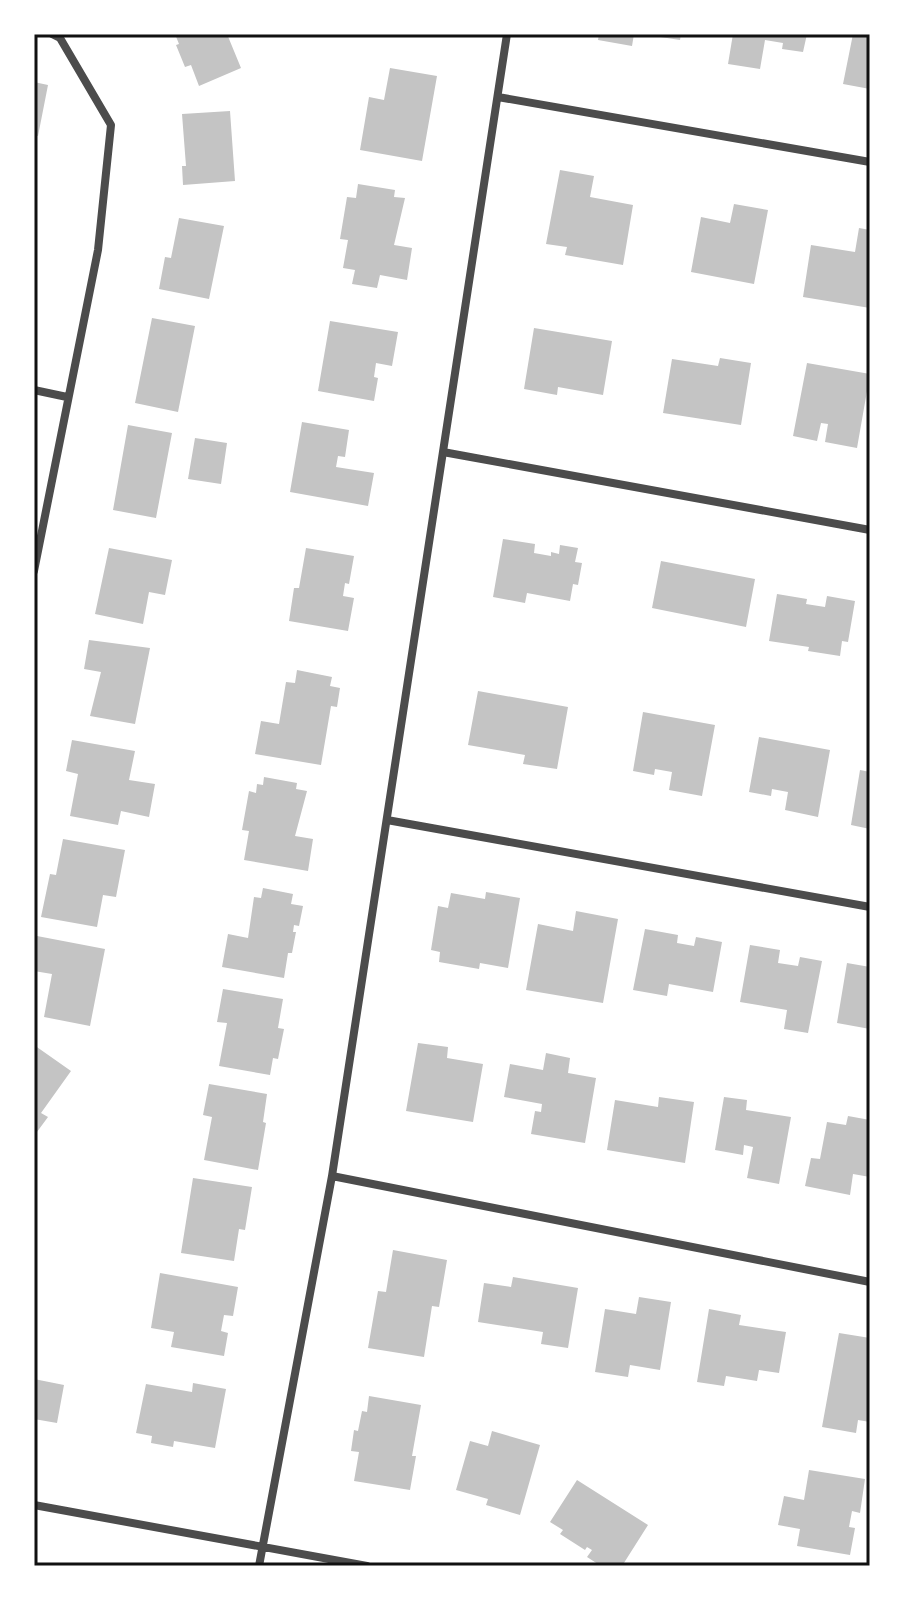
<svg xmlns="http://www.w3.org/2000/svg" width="904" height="1600" font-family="Merriweather,serif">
<rect width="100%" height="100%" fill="#fff"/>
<!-- building -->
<path fill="#c4c4c4" d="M175,34H227L241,68L199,86L191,65L185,67L176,45L179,44Z
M599,34H634L632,46L598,40Z
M641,34H681L680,40Z
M733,34H807L803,52L782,49L783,43L765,40L760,69L728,64Z
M853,34H870V89L843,84Z
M390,68L437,76L422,161L360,150L369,97L384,100Z
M34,82L48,85L38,136L34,135Z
M230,111L235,181L183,185L182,166H186L182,114Z
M560,170L594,176L590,197L633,205L623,265L565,255L567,247L546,244Z
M358,184L395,190L394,197L405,198L394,245L412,248L407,280L380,275L377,288L352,284L355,270L343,268L348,240L340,239L347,197L356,198Z
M734,204L768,210L754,284L691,272L701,217L730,223Z
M179,218L224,226L209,299L159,289L165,257L171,258Z
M859,228L870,230V308L803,297L811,245L855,252Z
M152,318L195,326L178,412L135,403Z
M330,321L398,332L392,366L376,363L374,377L378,378L374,401L318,391Z
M534,328L612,341L603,395L558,387L557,395L524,389Z
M720,358L751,363L741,425L663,413L672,359L718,366Z
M807,363L870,374L857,448L825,442L828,424L821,423L817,441L793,436Z
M302,422L349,430L345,457L338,456L336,467L374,473L368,506L290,492Z
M128,425L172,433L156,518L113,510Z
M195,438L227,443L221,484L188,479Z
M503,539L535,544L534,553L551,556V552L559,554L560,545L578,548L575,562L582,563L578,585L573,584L570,601L527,593L525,603L493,597Z
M109,548L172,560L165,595L149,592L143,624L95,614Z
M306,548L354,556L349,584L345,583L343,596L354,598L348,631L289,621L294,588H299Z
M661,561L755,579L746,627L652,608Z
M777,594L807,599L806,604L825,607L827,596L855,601L848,642L842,641L840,656L808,651L809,647L769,641Z
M89,640L150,648L135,724L90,716L101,672L84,669Z
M297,670L332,677L330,686L340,688L337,707L331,706L321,765L255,754L261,721L279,724L286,682L295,683Z
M478,691L568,707L557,769L523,764L525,755L468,745Z
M643,712L715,725L702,796L669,790L672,772L655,769L654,775L633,771Z
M759,737L830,750L818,817L785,810L788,792L772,789L771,796L749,792Z
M72,740L135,751L129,780L155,784L149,817L121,811L118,825L70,816L78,774L66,771Z
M860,770L870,772V829L851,825Z
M264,777L297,783L296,789L307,791L295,836L313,839L308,871L244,860L249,831L242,830L249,791L256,793L257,784L263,785Z
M63,839L125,850L116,897L103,895L97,927L41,917L50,874L56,875Z
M263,888L293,894L291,904L303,906L299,926L294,925L293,932H296L292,953H288L284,978L222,967L228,934L248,938L254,897L261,898Z
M486,892L520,898L508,968L480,963L479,969L439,962L440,952L431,950L438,906L448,908L451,893L485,899Z
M576,911L618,919L603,1003L526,990L538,924L573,931Z
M645,929L678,935L677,943L694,946L696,937L722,942L713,992L669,984L667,996L633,990Z
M37,936L105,949L90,1026L44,1017L52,974L34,971Z
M750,945L780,950L778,963L798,966L800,957L822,961L808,1033L784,1029L787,1010L740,1002Z
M847,963L870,967V1029L837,1023Z
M223,989L283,999L278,1028L284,1029L278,1059L273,1058L270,1075L219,1066L227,1023L217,1022Z
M418,1043L448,1047L447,1058L483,1064L473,1122L406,1111Z
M34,1045L71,1071L41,1113L48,1117L34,1136Z
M546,1053L570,1058L568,1073L596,1078L585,1143L531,1134L535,1111L541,1112L542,1104L504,1097L510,1064L543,1070Z
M209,1084L267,1094L263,1122L266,1123L258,1170L204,1160L212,1117L203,1115Z
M659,1097L694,1102L685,1163L607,1150L615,1100L658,1107Z
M724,1097L747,1100L746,1110L791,1117L779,1184L747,1178L753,1147L744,1145L743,1155L715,1150Z
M848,1116L870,1120V1177L853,1174L850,1195L805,1186L811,1158L820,1159L827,1122L846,1125Z
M193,1178L252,1187L245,1230L239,1229L234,1261L181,1253Z
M393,1250L447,1260L439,1307L432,1306L424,1357L368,1348L378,1291L386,1292Z
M160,1273L238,1287L233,1316L224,1315L221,1331L228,1333L224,1356L171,1347L174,1332L151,1328Z
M513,1277L578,1288L568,1348L541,1344L543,1332L478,1322L484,1283L511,1287Z
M639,1297L671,1302L660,1370L630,1365L628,1377L595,1372L605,1309L636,1314Z
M709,1309L741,1315L739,1325L786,1332L779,1373L759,1370L757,1381L726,1376L724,1386L697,1382Z
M839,1333L870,1338V1422L858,1420L856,1433L822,1427Z
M34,1379L64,1385L57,1423L34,1419Z
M193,1383L226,1389L215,1448L174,1441L173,1447L151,1443L152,1436L136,1433L146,1384L192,1392Z
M369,1396L421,1405L412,1456H416L410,1490L354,1481L359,1452L351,1451L354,1430L358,1431L362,1411L367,1412Z
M492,1431L540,1445L520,1515L486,1505L488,1499L456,1490L470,1441L488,1446Z
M809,1470L865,1479L860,1513L852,1511L849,1527L855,1528L850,1555L797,1546L800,1529L778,1525L784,1496L804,1500Z
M577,1480L648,1525L622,1566H601L587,1557L592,1550L587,1547L585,1550L560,1534L563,1530L550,1522Z"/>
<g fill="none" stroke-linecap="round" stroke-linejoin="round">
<!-- minor -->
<path stroke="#4c4c4c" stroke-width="8" d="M498,97L870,162
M34,390L67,397
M443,452L870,530
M34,571L98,250L111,125L60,38L52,34
M387,820L870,907
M332,1176L870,1282
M34,1505L367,1566
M259,1566L332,1176L507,34"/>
</g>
<!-- border -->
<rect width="904" height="1600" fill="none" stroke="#ffffff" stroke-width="72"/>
<rect x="36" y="36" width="832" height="1528" fill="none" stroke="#111" stroke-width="3"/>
</svg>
